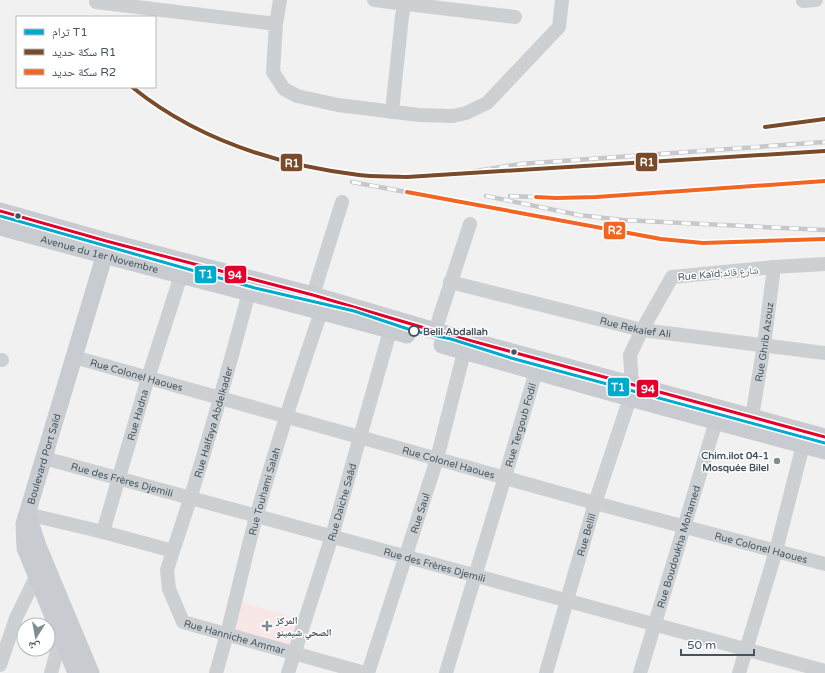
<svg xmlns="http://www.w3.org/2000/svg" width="825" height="673" font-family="'Varela Round','Noto Naskh Arabic',sans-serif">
<rect width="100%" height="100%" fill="#f2f1f1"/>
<!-- medical -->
<path fill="#f9e7e7" d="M241,602L302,620L293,650L231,633Z"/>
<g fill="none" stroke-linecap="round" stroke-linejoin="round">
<!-- minor -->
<g stroke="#cdd0d2" stroke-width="14">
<path d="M280,0L276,24L273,72L284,89L297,96L338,105L419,115L453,116L466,113L487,103L559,27L562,0"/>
<path d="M374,0L515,17"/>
<path d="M803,1L816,0"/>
<path d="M96,2L276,24"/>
<path d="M392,112L402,16L406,0"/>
<path id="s1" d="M450,282L642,330L825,353"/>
<path d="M313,295L342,202"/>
<path d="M435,331L470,224"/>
<path id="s2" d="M74,357L595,503L825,564"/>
<path d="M0,360H2"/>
<path d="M632,385L630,355L642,330L672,277L774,267L825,264"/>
<path id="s3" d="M752,417L764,345L774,267"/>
<path id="s4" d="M44,458L825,671"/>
<path id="s5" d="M27,514L103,532L173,551L167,570L169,589L183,622L365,673"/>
<path id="s6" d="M103,532L148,378L181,275"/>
<path id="s7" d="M173,551C202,466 226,379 249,292"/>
<path d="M0,665L16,618L36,577"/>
<path d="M51,673L62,633"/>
<path id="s8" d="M216,673C232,621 242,567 257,514C276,446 298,379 321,312"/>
<path id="s9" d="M288,673L332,536L390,331"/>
<path id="s10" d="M368,673L437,459L464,352"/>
<path id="s11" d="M446,673C476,572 507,472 536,371"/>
<path id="s12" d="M546,673L595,503L630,398"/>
<path id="s13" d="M640,673L716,421"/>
<path d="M739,673L776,551L803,445"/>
</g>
<!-- major -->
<g stroke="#c8ccd0" stroke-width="17">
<path d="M0,211L106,241L313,295L435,331L825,437"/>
<path id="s14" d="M0,227C135,265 272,297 407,335"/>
<path d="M442,345L630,398L825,451"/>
<path d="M29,518L38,546L91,673"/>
<path id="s15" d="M76,673L25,548L24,524L101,267L105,245"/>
</g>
<!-- rail casing -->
<g stroke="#c6c8cb" stroke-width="4.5">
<path id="rail" d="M765,127L825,119
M464,173L520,164L825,142
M352,182L661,239L703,243L825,239
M486,196L579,215L622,220L825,230
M510,196L556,198L596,197L825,181"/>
</g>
<!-- rail -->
<use href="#rail" stroke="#fff" stroke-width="3" stroke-dasharray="9" stroke-linecap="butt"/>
<!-- bus-1 casing -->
<g stroke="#fff" stroke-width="6">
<path id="bus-1" d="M0,211L106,241L313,295L435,331L825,437"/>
</g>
<!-- bus-1 -->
<use href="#bus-1" stroke="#e4002b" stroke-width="3"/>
<!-- rail-1 casing -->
<g stroke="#fff" stroke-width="7">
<path id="rail-1" d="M132,87C196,139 278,165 359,175C374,177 391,176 407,177L825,151
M765,127L825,119"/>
</g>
<!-- rail-2 casing -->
<g stroke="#fff" stroke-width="7">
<path id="rail-2" d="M407,192L661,239L703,243L825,239
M536,197L556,198L596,197L825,181"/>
</g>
<!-- rail-1 -->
<use href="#rail-1" stroke="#7a4b2a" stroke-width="4"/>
<!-- rail-2 -->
<use href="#rail-2" stroke="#f26522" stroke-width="4"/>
<!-- tram-1 casing -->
<g stroke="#fff" stroke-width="6">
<path id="tram-1" d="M0,216L255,288L354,311L414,331L451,339L511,358L825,443"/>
</g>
<!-- tram-1 -->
<use href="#tram-1" stroke="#00a9ce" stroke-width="3"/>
</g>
<!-- markers -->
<g fill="#455560" stroke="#fff" stroke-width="1.5">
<circle cx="18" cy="216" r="3.5"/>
<circle cx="514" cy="352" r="3.5"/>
</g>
<circle fill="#fff" stroke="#455560" stroke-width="2" cx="414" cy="331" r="5"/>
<g fill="#828c93" stroke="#fff" stroke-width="1.5">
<circle cx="777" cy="461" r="4"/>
<path d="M265 620h4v4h4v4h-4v4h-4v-4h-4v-4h4z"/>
</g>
<g text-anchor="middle" stroke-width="3" stroke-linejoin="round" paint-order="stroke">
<!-- street labels -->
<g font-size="10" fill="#455560" stroke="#fff">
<text dy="4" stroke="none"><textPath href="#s14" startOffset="103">Avenue du 1er Novembre</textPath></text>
<text transform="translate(718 273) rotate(-5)" y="4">Rue Kaïd;شارع قائد</text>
<text dy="4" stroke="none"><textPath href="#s1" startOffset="191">Rue Rekaïef Ali</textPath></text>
<text dy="4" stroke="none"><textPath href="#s3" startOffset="76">Rue Ghrib Azouz</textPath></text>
<text dy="4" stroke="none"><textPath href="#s2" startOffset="65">Rue Colonel Haoues</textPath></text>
<text dy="4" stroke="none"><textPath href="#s6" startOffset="122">Rue Hadna</textPath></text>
<text dy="4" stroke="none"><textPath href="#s7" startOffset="135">Rue Halfaya Abdelkader</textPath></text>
<text dy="4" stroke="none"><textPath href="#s11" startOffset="259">Rue Tergoub Fodil</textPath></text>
<text dy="4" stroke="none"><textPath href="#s15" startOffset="227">Boulevard Port Saïd</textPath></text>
<text dy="4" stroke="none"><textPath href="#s2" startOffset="389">Rue Colonel Haoues</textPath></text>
<text dy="4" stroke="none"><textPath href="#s4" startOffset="81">Rue des Frères Djemili</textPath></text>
<text dy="4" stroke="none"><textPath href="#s8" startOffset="188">Rue Touhami Salah</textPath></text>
<text dy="4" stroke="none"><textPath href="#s9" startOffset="179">Rue Daiche Saâd</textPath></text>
<text dy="4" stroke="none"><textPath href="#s10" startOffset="168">Rue Saul</textPath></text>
<text dy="4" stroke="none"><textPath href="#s12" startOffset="144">Rue Bellil</textPath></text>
<text dy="4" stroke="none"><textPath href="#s13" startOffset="132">Rue Boudoukha Mohamed</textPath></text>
<text dy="4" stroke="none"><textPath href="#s2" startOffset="713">Rue Colonel Haoues</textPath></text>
<text dy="4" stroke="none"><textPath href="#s4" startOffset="405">Rue des Frères Djemili</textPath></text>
<text dy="4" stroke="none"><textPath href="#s5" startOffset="279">Rue Hanniche Ammar</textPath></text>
</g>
<!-- stop labels -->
<g font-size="10" font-weight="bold" fill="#455560" stroke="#fff" text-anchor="start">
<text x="423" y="335">Belil Abdallah</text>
</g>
<!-- poi labels -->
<g font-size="10" font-weight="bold" fill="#455560" stroke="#fff" text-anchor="end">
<text x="769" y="459">Chim.ilot 04-1<tspan x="769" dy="12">Mosquée Bilel</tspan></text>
<text x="276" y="624" text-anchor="start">المركز<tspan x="276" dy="12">الصحي شيمينو</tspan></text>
</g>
</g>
<g stroke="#fff" stroke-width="1.5">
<rect x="635" y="152" width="23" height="20" rx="4" fill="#7a4b2a"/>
<rect x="280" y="153" width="23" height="19" rx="4" fill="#7a4b2a"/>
<rect x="603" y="221" width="23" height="19" rx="4" fill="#f26522"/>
<rect x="194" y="265" width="23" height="19" rx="4" fill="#00a9ce"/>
<rect x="224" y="265" width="23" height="19" rx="4" fill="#e4002b"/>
<rect x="607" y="377" width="23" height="20" rx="4" fill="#00a9ce"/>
<rect x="636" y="379" width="23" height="19" rx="4" fill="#e4002b"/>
</g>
<g font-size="11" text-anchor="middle" font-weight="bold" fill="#fff">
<text x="647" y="166">R1</text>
<text x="292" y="167">R1</text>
<text x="615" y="234">R2</text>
<text x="206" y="278">T1</text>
<text x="235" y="279">94</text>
<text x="618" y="391">T1</text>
<text x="648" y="393">94</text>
</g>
<!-- legend -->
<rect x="16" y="16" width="140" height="72" fill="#ffffff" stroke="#b5bbbf"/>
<rect x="24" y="29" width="20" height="6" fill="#00a9ce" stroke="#b5bbbf"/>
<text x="52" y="36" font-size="12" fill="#455560">ترام T1</text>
<rect x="24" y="49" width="20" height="6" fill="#7a4b2a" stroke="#b5bbbf"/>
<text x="52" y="56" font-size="12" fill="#455560">سكة حديد R1</text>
<rect x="24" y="69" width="20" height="6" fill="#f26522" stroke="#b5bbbf"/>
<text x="52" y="76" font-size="12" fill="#455560">سكة حديد R2</text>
<!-- north arrow -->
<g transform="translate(36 637) rotate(191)"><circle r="19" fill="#ffffff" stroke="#b5bbbf"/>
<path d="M0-3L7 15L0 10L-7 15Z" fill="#828c93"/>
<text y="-6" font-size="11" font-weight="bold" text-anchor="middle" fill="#455560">ش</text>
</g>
<!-- scale -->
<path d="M681 649v6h73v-6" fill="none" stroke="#455560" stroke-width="2"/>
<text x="687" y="649" font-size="12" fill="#455560" stroke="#ffffff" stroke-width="3" paint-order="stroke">50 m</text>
</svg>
